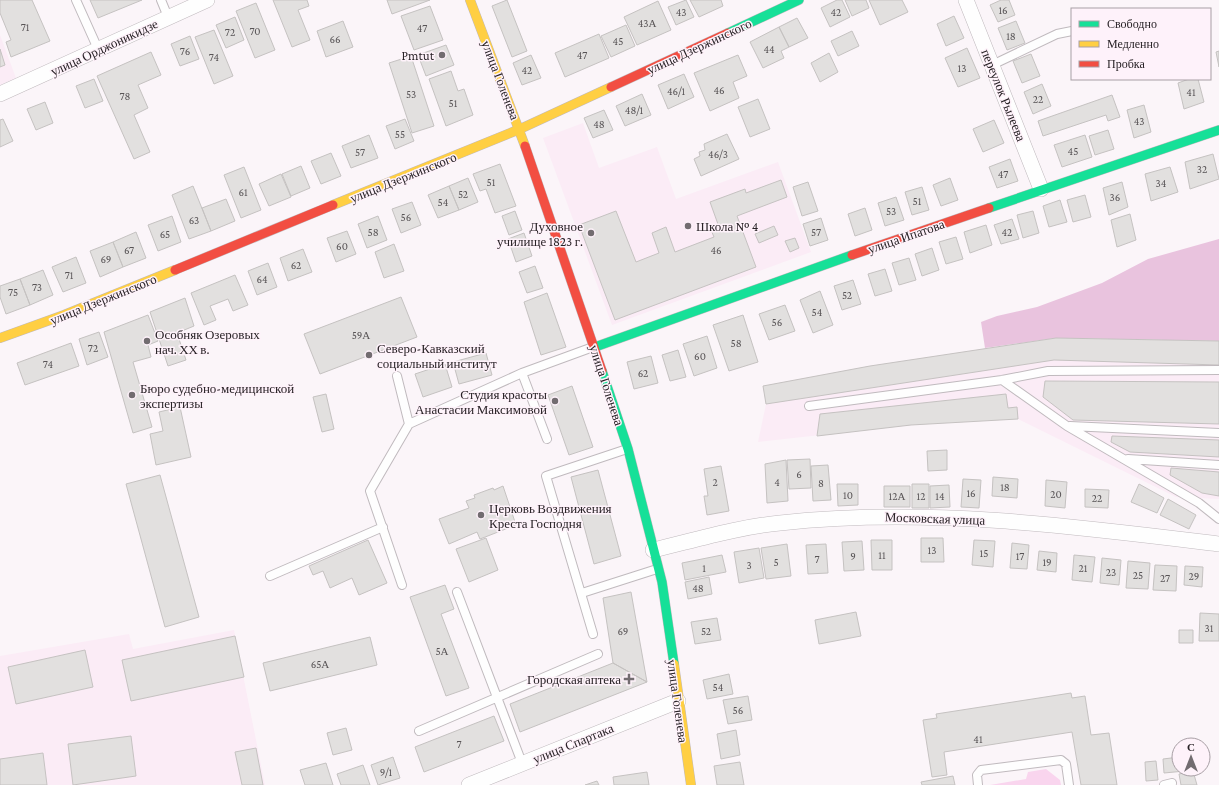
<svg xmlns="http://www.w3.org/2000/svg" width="1219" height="785" font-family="'Crimson Pro',serif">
<rect width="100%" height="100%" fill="#fbf5f9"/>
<!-- built -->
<path fill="#fbecf6" d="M0,35L16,78L0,85Z
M583,123L599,168L657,147L676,199L778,162L811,252L612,325L543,138Z
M1056,338L1219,341V499L1176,497L1018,419L911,425L758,442L766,404L763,386L870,366Z
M234,630L265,785H0V656L129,634L133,649Z"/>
<!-- green -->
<path fill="#f9d5ee" d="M1046,769L1060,780L1061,785H990L1026,779L1028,772Z"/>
<!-- forest -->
<path fill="#e9c3de" d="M1219,239V341L1056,338L985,348L981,322L997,316L1037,307L1102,283L1148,259Z"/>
<!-- building -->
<path fill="#e2e0df" stroke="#c5c2c1" d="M0,0H32L50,41L11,57L6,42L11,40L0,13Z
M90,0H142L98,18Z
M273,0H307L309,6L298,10L310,40L292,47Z
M387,0H430L392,14Z
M507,0L527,51L512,57L492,6Z
M686,0L694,17L676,25L668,7Z
M690,0H721L723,6L699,17Z
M837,0H842L850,17L830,27L821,8Z
M845,0H866L869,8L852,16Z
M869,0H902L908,12L880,25Z
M1001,0H1009L1015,15L998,22L990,5Z
M658,1L671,30L637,45L624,17Z
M256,3L275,50L255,58L236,11Z
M430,6L443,40L414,50L401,16Z
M954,16L964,38L946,46L937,24Z
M235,17L244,40L226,48L216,25Z
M797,18L808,38L789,47L779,27Z
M343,21L353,47L326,57L317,31Z
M1016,21L1025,43L1007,50L998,28Z
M626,25L635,46L611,57L601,36Z
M779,27L789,47L781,51L784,58L763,68L750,42Z
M214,30L233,76L214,84L195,37Z
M852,31L859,46L838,56L831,41Z
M599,34L609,58L565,77L555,53Z
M190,36L199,59L180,66L171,44Z
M446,45L454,65L426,76L418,55Z
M967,48L980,78L958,87L945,58Z
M0,49L5,65L0,67Z
M1219,51V67L1216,52Z
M151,52L161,75L138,85L148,108L134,115L150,152L134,159L97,76Z
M829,53L838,72L820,82L811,63Z
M1031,54L1040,76L1022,83L1013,61Z
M531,55L541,78L522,85L513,63Z
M738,55L747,76L733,82L739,98L710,111L694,73Z
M411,56L434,126L412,133L389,63Z
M451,71L458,91L464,89L473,115L446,126L429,79Z
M684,74L694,97L668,109L658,85Z
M94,79L103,101L85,108L76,86Z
M1189,79H1198L1204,102L1184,109L1178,83Z
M1042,84L1051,106L1033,114L1024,92Z
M642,94L651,115L625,126L616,106Z
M1112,95L1120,117L1108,121L1106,115L1043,136L1038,121Z
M758,99L770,129L750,137L738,107Z
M45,102L53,123L36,130L27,109Z
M1144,105L1151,132L1134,138L1127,110Z
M604,110L613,130L593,138L584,118Z
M3,119L13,141L0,147V120Z
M405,119L414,141L395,149L386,126Z
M994,120L1004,143L983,152L973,129Z
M1108,130L1114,149L1095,155L1089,136Z
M727,134L739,159L701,176L694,159L700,156L699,152L705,150L704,144Z
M369,135L378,158L351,168L342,146Z
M1085,135L1092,157L1062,167L1054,145Z
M331,153L341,176L321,184L311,161Z
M1213,154L1219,179L1190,189L1185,162Z
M1010,159L1018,181L997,188L989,167Z
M500,164L516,206L495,213L486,189L480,191L473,174Z
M301,166L310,188L291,196L282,174Z
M244,167L261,210L241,218L224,175Z
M1170,167L1178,192L1151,201L1145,174Z
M281,174L291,197L269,206L259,184Z
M468,178L478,202L459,210L449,186Z
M950,178L958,200L941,206L933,185Z
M781,180L787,197L737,216L756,267L615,320L579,225L616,211L636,262L659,253L652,233L666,227L675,252L714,237L711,230L719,227L710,202L745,189L746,193Z
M808,182L818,211L802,216L793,187Z
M1122,182L1128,207L1109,215L1103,188Z
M193,186L211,231L189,239L172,195Z
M449,186L459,210L438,218L428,195Z
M922,187L929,210L912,215L905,192Z
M1085,195L1091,217L1073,222L1067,200Z
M896,197L904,220L885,226L878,203Z
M226,199L235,221L211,231L202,208Z
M1060,200L1067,222L1049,227L1043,206Z
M412,202L421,225L401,233L392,209Z
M865,208L872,230L855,236L848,214Z
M515,211L522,230L509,235L502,216Z
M1033,211L1039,233L1023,238L1017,215Z
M1130,214L1136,240L1117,247L1111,220Z
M172,216L181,242L158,251L148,225Z
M378,216L387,240L367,248L358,224Z
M821,218L828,240L810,246L803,224Z
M1012,219L1019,239L1001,244L994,225Z
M986,225L992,245L970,253L964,232Z
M774,226L778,235L759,243L755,234Z
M347,231L356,254L336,262L327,238Z
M136,232L146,258L123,267L113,242Z
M524,233L532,256L516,262L508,239Z
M956,237L963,259L946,264L939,242Z
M795,238L799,248L790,252L785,241Z
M113,242L123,267L100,277L90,251Z
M394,244L404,271L384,278L375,252Z
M932,248L939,270L922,276L915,254Z
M303,249L312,272L288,281L280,258Z
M76,257L86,283L63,292L52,267Z
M909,258L916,280L899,285L892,263Z
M268,263L277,287L257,295L248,271Z
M535,266L543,288L527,293L519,272Z
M885,269L892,291L875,296L868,274Z
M43,270L53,295L30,305L20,279Z
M235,275L248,305L233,311L228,299L210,306L216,320L204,325L191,293Z
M20,279L30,305L6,314L0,297V286Z
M853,280L861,304L842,310L834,286Z
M820,291L833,325L813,333L800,300Z
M547,293L566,347L541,355L524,302Z
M401,297L417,337L320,374L304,334Z
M185,298L194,326L177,333L186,360L168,366L150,312Z
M785,305L795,331L769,340L759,314Z
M148,315L158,341L148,345L151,357L133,362L152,427L133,433L104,332Z
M743,315L758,362L729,371L713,325Z
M99,332L108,357L87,365L79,339Z
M707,336L717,368L694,376L683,344Z
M1056,338L1219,341V365L1054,360L766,404L763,386L870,366Z
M71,343L79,366L25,385L17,363Z
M678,350L686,377L670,381L662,355Z
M486,353L492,375L459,384L453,362Z
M651,356L658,383L634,389L627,362Z
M445,364L452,387L423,397L415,374Z
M1045,381L1219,382V424L1073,420L1043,397Z
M572,386L593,447L569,455L548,395Z
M326,394L334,429L322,432L313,397Z
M1006,394L1008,408L1017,407L1018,419L911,425L817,436L820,414Z
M180,407L191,457L156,465L150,434L163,431L159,412Z
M1112,436L1219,440V457L1130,452L1111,442Z
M947,450V470L928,471L927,451Z
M810,459L811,488L789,489L787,460Z
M786,460L788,501L767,503L765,464Z
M828,465L831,500L813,501L811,466Z
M721,466L729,511L707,515L704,496H708L704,469Z
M1171,468L1219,472V496L1202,493L1170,475Z
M598,470L621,556L594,564L571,477Z
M160,475L199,617L165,627L126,484Z
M993,477L1018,479L1017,498L992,496Z
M963,479L981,480L979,508L961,507Z
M1046,480L1067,482L1065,508L1045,506Z
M837,484H858V505L838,506Z
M912,484H929V508H912Z
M1139,484L1164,498L1157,513L1131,502Z
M949,485L950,507L930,508V486Z
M503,486L516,525L480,539L477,532L449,544L439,519L469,508L466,501L475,498L474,495L493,488L494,490Z
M884,486H910V507H884Z
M1085,489L1109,490L1108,508L1085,507Z
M1168,499L1196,515L1189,529L1160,515Z
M486,538L498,570L469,582L456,549Z
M921,538H943L944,562H921Z
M368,540L387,583L359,595L352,578L330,588L323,571L313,575L309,566Z
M871,540H892V570H872Z
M974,540L995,541L993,567L972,565Z
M862,541L864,570L844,571L842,542Z
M1012,543L1029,545L1027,569L1010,568Z
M787,544L791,576L766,579L761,548Z
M826,544L828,573L808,574L806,545Z
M759,548L764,578L739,583L734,552Z
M1039,551L1057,553L1056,572L1037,570Z
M722,555L726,572L685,580L682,563Z
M1074,555L1095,557L1092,582L1072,580Z
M1102,558L1121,560L1119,585L1100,583Z
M1128,561L1150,563L1148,589L1126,588Z
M1155,565L1177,566L1176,591L1153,590Z
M1185,566L1203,567L1202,587L1184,585Z
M709,577L712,594L688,599L685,582Z
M445,585L454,609L441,614L469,688L446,696L410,597Z
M631,592L647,682L613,663L603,598Z
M856,612L861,636L819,644L815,620Z
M1200,613L1219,614V641H1199Z
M717,618L721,640L695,644L691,622Z
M1179,630H1193V643H1179Z
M235,636L244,677L131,701L122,660Z
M370,637L377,665L270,691L263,663Z
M85,650L93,687L16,704L8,667Z
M613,663L647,682L520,732L510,704Z
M729,674L733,694L707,699L703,680Z
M1071,693L1072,698L1085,696L1091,735L1109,733L1117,785H1081L1072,732L944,752L947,775L932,777L923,720L937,718L936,714Z
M748,696L752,720L728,724L723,700Z
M494,716L504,741L424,772L415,747Z
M346,728L352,750L333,755L327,733Z
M736,730L740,755L721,759L717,734Z
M131,736L136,776L73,785L68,744Z
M256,748L263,785H242L235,752Z
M43,753L47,785H0V759Z
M393,757L400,778L378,785L371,765Z
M1179,757V769H1185V771L1164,773L1163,759Z
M1156,761L1158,780L1146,781L1145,762Z
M740,762L744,785H717L714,766Z
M326,763L333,785H305L300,770Z
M363,765L370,785H341L337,774Z
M1193,771L1197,785H1181L1179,774Z
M647,772L649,785H614L613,777Z
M953,776L955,785H922L921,782Z
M597,781L599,785H585Z"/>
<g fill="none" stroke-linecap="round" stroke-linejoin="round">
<!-- lane casing -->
<g stroke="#c0babe" stroke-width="10">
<path id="lane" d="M76,0L98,49
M161,0L168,17
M992,65L1057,34L1072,31
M522,373L547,439
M397,376L409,424L522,373L593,347
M1002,380L1067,426L1199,503L1219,519
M809,406L1002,380L1048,371L1219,370
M1070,426L1219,433
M1128,459L1219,465
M270,576L383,527
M402,585L370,491L409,424
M457,592L522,763
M582,593L657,569
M593,634L546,476L627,449
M419,731L598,654
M978,785L977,775L981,770L1061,760L1066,764L1069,785
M1164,785L1172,783"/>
</g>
<!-- street casing -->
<g stroke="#c0babe" stroke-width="16">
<path id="street" d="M966,0L1041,189
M0,94L207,0
M653,550C695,540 738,527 780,523C927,507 1073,526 1219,544
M469,785L678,701"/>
</g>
<!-- fast casing -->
<g stroke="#c0babe" stroke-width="10">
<path id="fast" d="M728,33L799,0
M989,208L1219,130
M595,347L852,255
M602,371L628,449L662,582L674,664"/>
</g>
<!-- slow casing -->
<g stroke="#c0babe" stroke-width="10">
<path id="slow" d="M470,0L525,146
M333,205L520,129L611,87
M0,338L64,315L175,270
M674,664L691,785"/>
</g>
<!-- jam casing -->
<g stroke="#c0babe" stroke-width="10">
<path id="jam" d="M611,87L728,33
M525,146L602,371
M852,255L989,208
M175,270L333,205"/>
</g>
<!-- lane -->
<use href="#lane" stroke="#fefefe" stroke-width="8"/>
<!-- street -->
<use href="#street" stroke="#fefefe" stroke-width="15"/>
<!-- fast -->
<use href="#fast" stroke="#16e098" stroke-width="9"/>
<!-- slow -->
<use href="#slow" stroke="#ffcf43" stroke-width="9"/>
<!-- jam -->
<use href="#jam" stroke="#f24e42" stroke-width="9"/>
</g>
<!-- markers -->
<g fill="#726c70" stroke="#fef2fa" stroke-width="1.5">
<circle cx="442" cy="55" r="4"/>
<circle cx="688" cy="226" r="4"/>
<circle cx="591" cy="233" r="4"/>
<circle cx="147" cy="341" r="4"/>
<circle cx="369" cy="355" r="4"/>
<circle cx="132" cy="395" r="4"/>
<circle cx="555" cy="401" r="4"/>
<circle cx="481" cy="515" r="4"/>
<path d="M627 673h4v4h4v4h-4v4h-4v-4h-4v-4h4z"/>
</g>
<g text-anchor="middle" stroke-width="3" stroke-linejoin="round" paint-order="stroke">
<!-- number labels -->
<g font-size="11" fill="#585456">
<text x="1003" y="14">16</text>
<text x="681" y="16">43</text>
<text x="836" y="16">42</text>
<text x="647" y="27">43А</text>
<text x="25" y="31">71</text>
<text x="422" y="32">47</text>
<text x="255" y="35">70</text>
<text x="230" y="36">72</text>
<text x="1011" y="40">18</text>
<text x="335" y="43">66</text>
<text x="618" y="45">45</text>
<text x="769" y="53">44</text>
<text x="185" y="55">76</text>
<text x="582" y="59">47</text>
<text x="214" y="61">74</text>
<text x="962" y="72">13</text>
<text x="527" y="74">42</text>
<text x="719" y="94">46</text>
<text x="676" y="95">46/1</text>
<text x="1191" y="96">41</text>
<text x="411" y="98">53</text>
<text x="125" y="100">78</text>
<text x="1038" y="103">22</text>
<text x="453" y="107">51</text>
<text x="634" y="114">48/1</text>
<text x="1139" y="125">43</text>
<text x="599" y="128">48</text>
<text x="400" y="138">55</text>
<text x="1073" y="155">45</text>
<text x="360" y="156">57</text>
<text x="718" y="158">46/3</text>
<text x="1202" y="173">32</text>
<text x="1003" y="178">47</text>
<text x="491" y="186">51</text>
<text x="1161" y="187">34</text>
<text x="243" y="196">61</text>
<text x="463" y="198">52</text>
<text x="1115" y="201">36</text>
<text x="917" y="205">51</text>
<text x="443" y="206">54</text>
<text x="891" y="215">53</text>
<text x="406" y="221">56</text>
<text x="194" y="224">63</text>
<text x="373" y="236">58</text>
<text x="816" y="236">57</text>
<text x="1007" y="236">42</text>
<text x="165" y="238">65</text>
<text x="342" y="250">60</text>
<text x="129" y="254">67</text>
<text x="716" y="254">46</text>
<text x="106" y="263">69</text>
<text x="296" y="269">62</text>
<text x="69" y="279">71</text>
<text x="262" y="283">64</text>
<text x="37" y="291">73</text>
<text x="13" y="296">75</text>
<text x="847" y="299">52</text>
<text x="817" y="316">54</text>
<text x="777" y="326">56</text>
<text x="361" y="339">59А</text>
<text x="736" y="347">58</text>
<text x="93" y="352">72</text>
<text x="700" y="360">60</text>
<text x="48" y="368">74</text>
<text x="643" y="377">62</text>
<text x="799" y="478">6</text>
<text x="715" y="486">2</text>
<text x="777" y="486">4</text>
<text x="821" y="487">8</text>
<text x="1005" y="491">18</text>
<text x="971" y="497">16</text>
<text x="1056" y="498">20</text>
<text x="848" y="499">10</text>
<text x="897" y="500">12А</text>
<text x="921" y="500">12</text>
<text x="940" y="500">14</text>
<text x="1097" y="502">22</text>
<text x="932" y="554">13</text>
<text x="984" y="557">15</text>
<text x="882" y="559">11</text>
<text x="853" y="560">9</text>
<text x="1020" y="560">17</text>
<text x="817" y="563">7</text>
<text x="776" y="566">5</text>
<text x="1047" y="566">19</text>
<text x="749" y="569">3</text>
<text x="704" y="572">1</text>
<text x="1083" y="572">21</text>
<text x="1111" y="576">23</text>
<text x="1138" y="579">25</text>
<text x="1194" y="580">29</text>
<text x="1165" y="582">27</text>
<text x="698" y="592">48</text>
<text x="1209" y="632">31</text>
<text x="623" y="635">69</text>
<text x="706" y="635">52</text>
<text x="442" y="655">5А</text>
<text x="320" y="668">65А</text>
<text x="718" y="691">54</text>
<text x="738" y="714">56</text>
<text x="978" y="743">41</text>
<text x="459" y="748">7</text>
<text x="386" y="776">9/1</text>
</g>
<!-- street labels -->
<g font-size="13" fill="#282226" stroke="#fef2fa">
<text transform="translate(699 46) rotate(-25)" y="5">улица Дзержинского</text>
<text transform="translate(104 47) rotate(-25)" y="5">улица Орджоникидзе</text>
<text transform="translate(501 80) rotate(69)" y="5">улица Голенева</text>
<text transform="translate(1004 95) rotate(68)" y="5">переулок Рылеева</text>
<text transform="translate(403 177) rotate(-22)" y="5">улица Дзержинского</text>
<text transform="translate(906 236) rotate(-19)" y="5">улица Ипатова</text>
<text transform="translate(103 299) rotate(-22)" y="5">улица Дзержинского</text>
<text transform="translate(607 385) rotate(72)" y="5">улица Голенева</text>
<text transform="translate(935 518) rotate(2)" y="5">Московская улица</text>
<text transform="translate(678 701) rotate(82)" y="5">улица Голенева</text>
<text transform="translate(573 743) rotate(-22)" y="5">улица Спартака</text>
</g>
<!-- poi labels -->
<g font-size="13" fill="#282226" stroke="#fef2fa" text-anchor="start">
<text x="434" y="60" text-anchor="end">Pmtut</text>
<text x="583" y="231" text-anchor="end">Духовное<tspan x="583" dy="15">училище 1823 г.</tspan></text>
<text x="696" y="231">Школа № 4</text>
<text x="155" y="339">Особняк Озеровых<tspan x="155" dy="15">нач. ХХ в.</tspan></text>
<text x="377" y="353">Северо-Кавказский<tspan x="377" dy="15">социальный институт</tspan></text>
<text x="140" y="393">Бюро судебно-медицинской<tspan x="140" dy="15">экспертизы</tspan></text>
<text x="547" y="399" text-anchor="end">Студия красоты<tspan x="547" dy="15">Анастасии Максимовой</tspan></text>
<text x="489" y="513">Церковь Воздвижения<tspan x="489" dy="15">Креста Господня</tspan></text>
<text x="621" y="684" text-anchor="end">Городская аптека</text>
</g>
</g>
<!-- legend -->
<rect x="1071" y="8" width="140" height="72" fill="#fef2fa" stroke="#a89fa5"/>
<rect x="1079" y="21" width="20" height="6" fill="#16e098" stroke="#a89fa5"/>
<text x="1107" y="28" font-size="12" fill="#282226">Свободно</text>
<rect x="1079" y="41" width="20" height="6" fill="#ffcf43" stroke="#a89fa5"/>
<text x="1107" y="48" font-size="12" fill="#282226">Медленно</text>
<rect x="1079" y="61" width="20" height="6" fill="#f24e42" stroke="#a89fa5"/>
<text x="1107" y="68" font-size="12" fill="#282226">Пробка</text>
<!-- north arrow -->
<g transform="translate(1191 757)"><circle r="19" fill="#fef2fa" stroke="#a89fa5"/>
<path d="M0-3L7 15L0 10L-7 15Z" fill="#726c70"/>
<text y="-6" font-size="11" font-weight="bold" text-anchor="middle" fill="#282226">С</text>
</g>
</svg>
